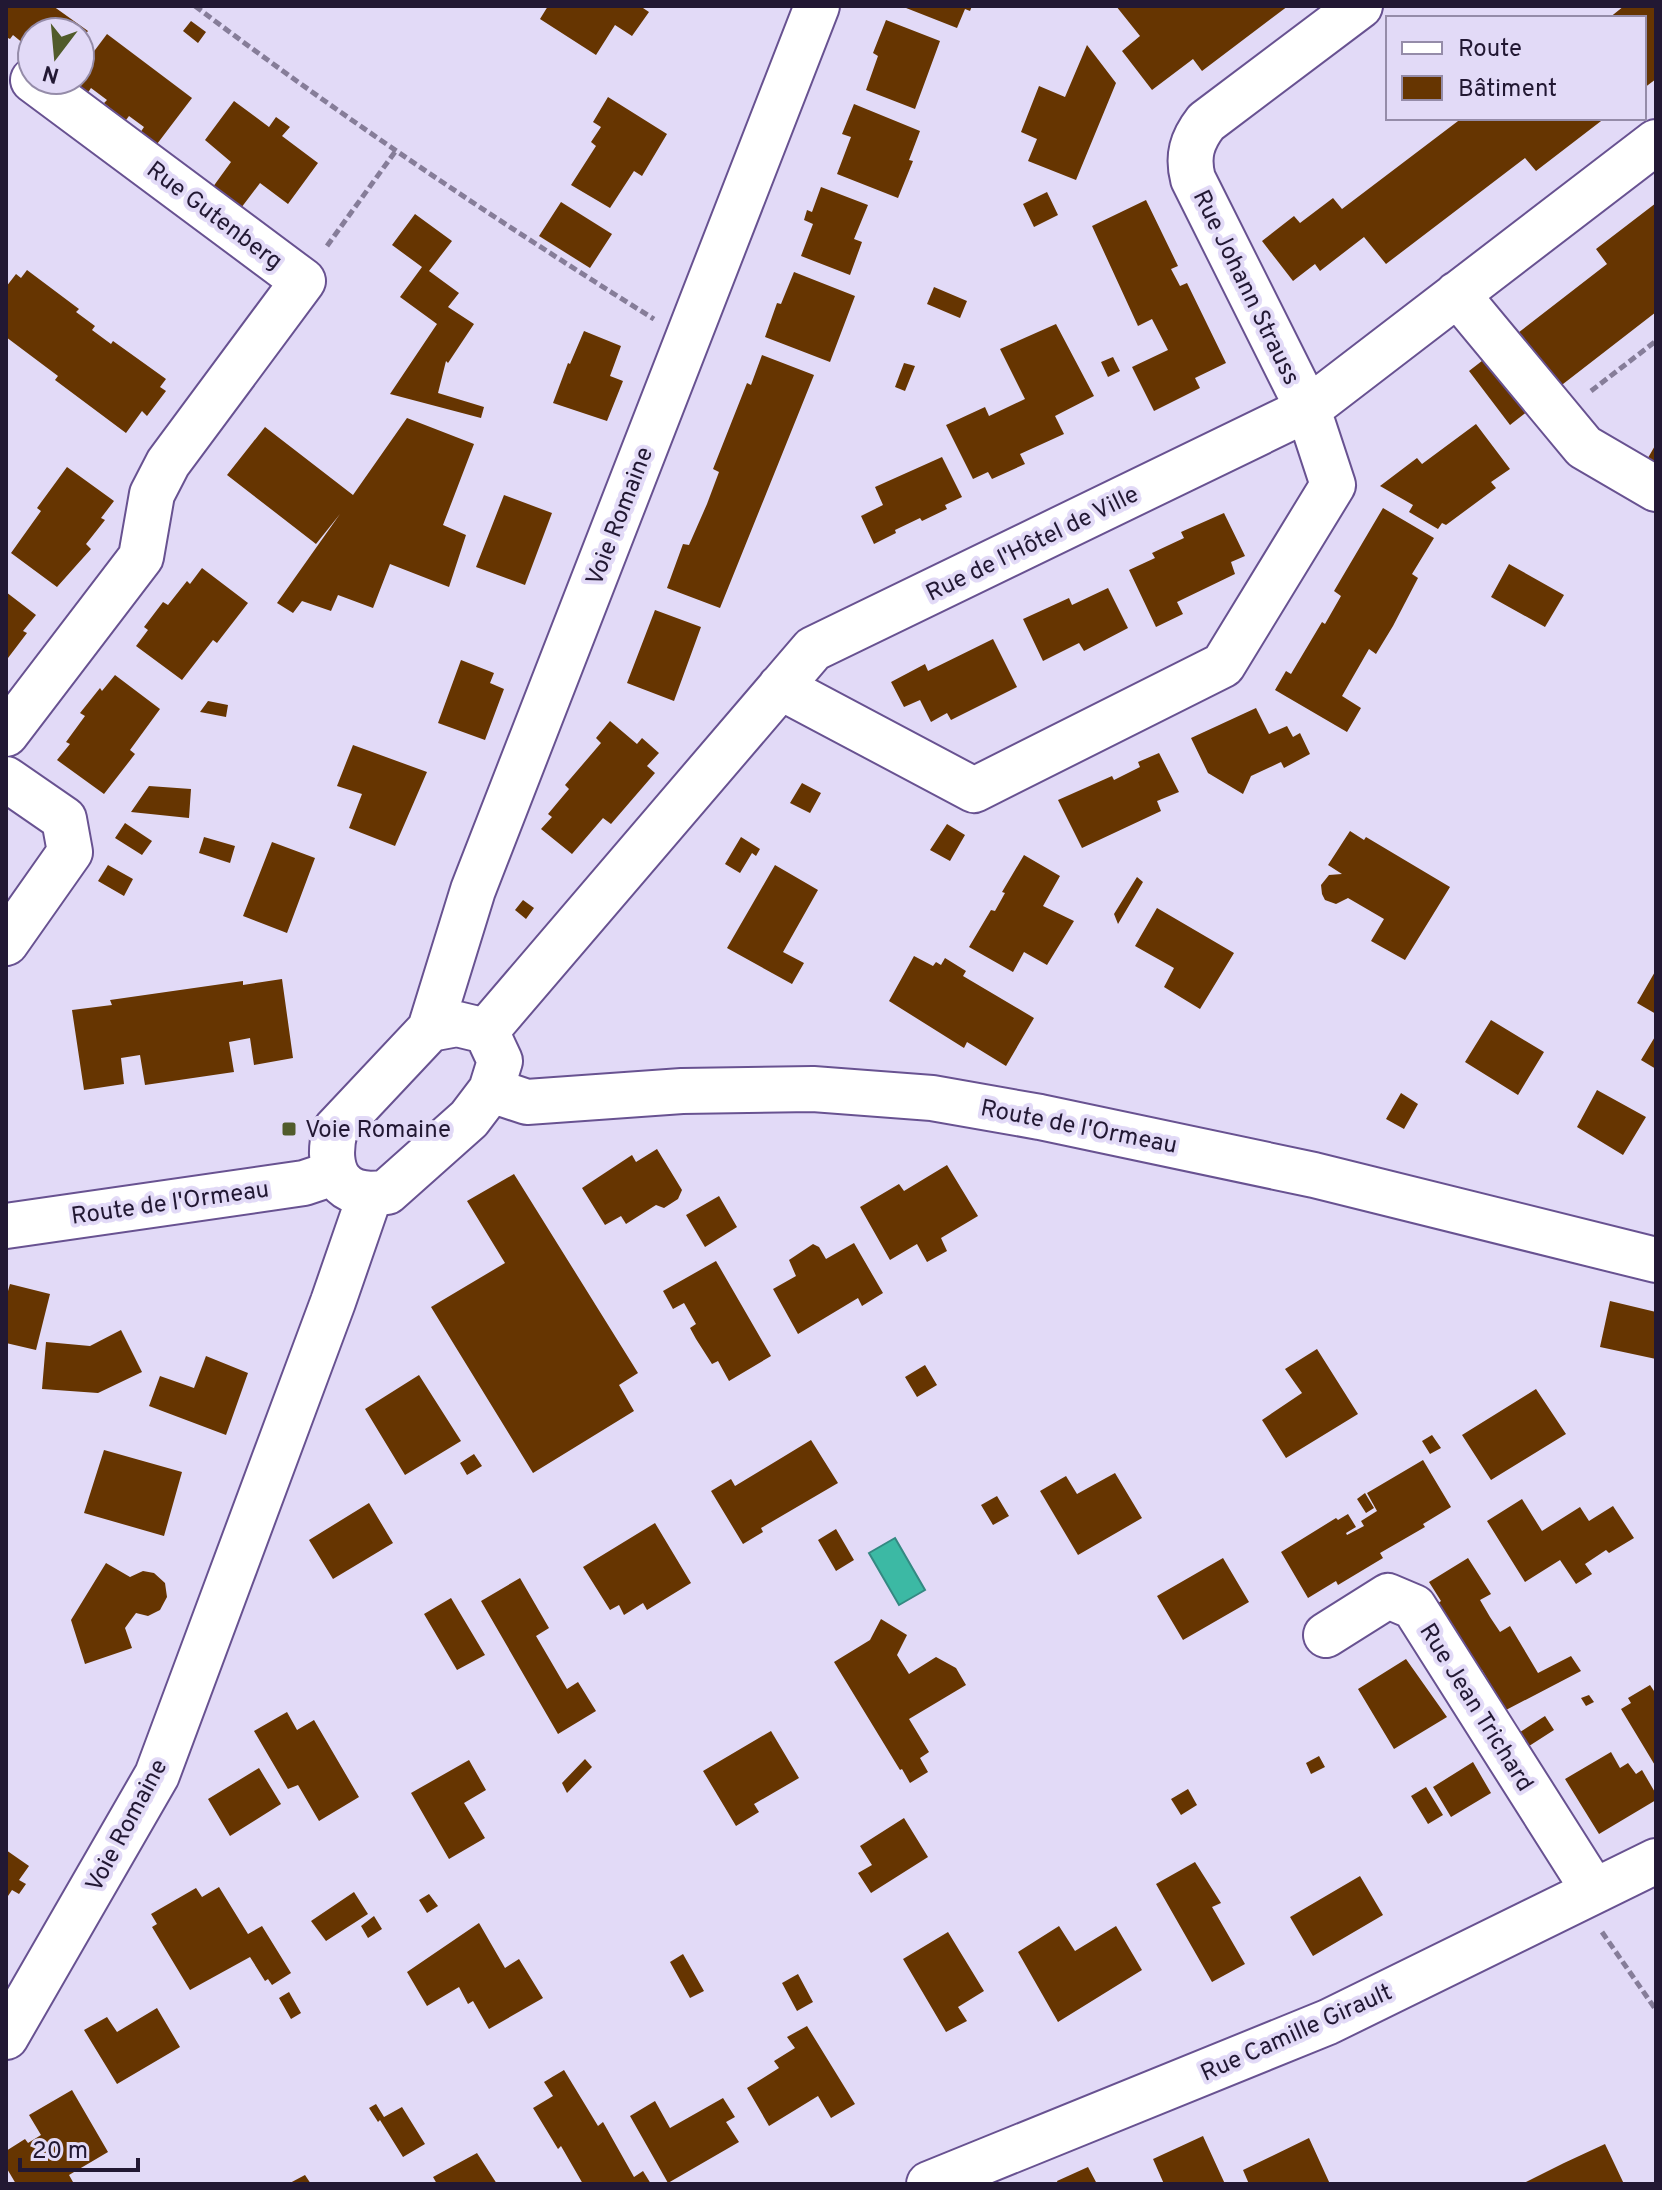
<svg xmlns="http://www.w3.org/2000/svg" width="1662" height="2190" font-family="Overpass,sans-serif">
<rect width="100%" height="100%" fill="#e2daf7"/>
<!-- water -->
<path fill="#3cb9a4" stroke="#348982" stroke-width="2" d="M895,1538L925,1590L899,1605L869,1553Z"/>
<!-- building -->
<path fill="#663501" d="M6,6H53L88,31L80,41V32H32V58L21,49L24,44L13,35L10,39L6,37Z
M548,6H640L649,12L632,36L615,25L596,55L540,19Z
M901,6H972L970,11L965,9L957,28Z
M1116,6H1288L1202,71L1193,59L1152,90L1122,51L1140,36Z
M1624,6H1656V79L1644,88V18H1609Z
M886,20L940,41L915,109L866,90L878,56L873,53Z
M191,21L206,32L198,43L183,31Z
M107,34L192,98L154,148L138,136L144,127L129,116L126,120L115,112L104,103L107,100L91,88L85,97L69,85L73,80H80V70Z
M1087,45L1116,83L1076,180L1028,161L1037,139L1021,132L1039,86L1065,97Z
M608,97L667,134L642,176L634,171L610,208L571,185L596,146L591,142L601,127L593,122Z
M234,101L269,127L276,117L290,127L282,136L318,163L288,204L260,183L238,212L210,191L231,162L205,140Z
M854,104L920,131L909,160L913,161L898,198L837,174L851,137L842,134Z
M1462,118H1605L1536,171L1525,158L1386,264L1364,237L1320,271L1315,264L1293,281L1262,241L1294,216L1300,223L1333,198L1342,209Z
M821,187L868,205L854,239L862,242L850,275L801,256L813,224L804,220L807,210L812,212Z
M1047,192L1058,215L1034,227L1023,204Z
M1146,200L1178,266L1171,269L1180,286L1187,283L1226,363L1195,378L1200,388L1154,411L1132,367L1168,350L1152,319L1138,326L1092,226Z
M561,202L612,234L590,268L539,236Z
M1656,203V312L1510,425L1469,371L1607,264L1596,249Z
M415,214L452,241L429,271L459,293L448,307L474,324L448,363L446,361L438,393L484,407L481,418L390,394L437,324L400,297L422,267L392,245Z
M27,270L79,309L76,312L95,326L92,330L111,344L113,341L166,379L160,387L166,391L147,416L142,411L126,433L55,380L58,376L6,337V287L16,274L21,278Z
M794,272L855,296L830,362L765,337L777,303L781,304Z
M934,287L967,301L960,318L927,304Z
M1056,324L1094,396L1055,416L1064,434L1020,454L1025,464L992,479L988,472L973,479L946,425L985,407L989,416L1025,399L1000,349Z
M584,331L621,346L610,376L623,381L607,421L553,403L568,363L570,364Z
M762,355L814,375L720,608L667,588L683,544L689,545L707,504L719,472L713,469L747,383L751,385Z
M1113,357L1120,371L1108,377L1101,362Z
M904,363L915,366L905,391L895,387Z
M407,418L474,444L443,525L466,535L449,587L390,564L373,608L338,595L331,611L302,601L293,613L277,603L340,514L316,544L227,475L265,427L353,495Z
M1476,424L1510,469L1491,482L1496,488L1446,525L1442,523L1438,529L1409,512L1413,505L1380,486L1417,458L1422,464Z
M1656,444V469L1645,463Z
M942,457L962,497L945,505L947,509L922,521L920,518L895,530L896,533L874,544L861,516L883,505L875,487Z
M67,467L114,501L101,518L105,520L86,544L91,549L57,587L11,553L41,511L37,508Z
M504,495L552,513L525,585L476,567Z
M1383,508L1434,538L1412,574L1418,578L1393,626L1376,654L1369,649L1342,696L1361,708L1347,732L1275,690L1286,671L1291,674L1322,622L1325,624L1341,596L1334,591Z
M1224,513L1245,556L1231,562L1235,574L1177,602L1183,614L1156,627L1129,570L1155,558L1152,553L1184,538L1181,532Z
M1509,564L1564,595L1545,627L1491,597Z
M202,568L248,603L217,643L213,640L182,680L136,646L148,630L144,627L163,602L168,605L187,581L190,584Z
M1108,588L1128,628L1084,651L1079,643L1043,661L1023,619L1069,598L1072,605Z
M6,592L36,615L23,631L27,633L8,658L6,657Z
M655,610L701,627L674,701L627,683Z
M993,639L1017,687L951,720L947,713L931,722L920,700L904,707L891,682L925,664L928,671Z
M461,660L494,673L490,683L504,689L485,740L438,723Z
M115,675L160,709L130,750L135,754L104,794L57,760L70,744L66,742L85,716L80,713L100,688L102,691Z
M208,701L228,705L226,717L200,712Z
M1256,708L1269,734L1287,726L1293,737L1300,733L1310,754L1284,768L1281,762L1251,776L1243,794L1208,773L1191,738Z
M610,721L637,744L642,738L659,753L647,766L655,773L611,824L603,818L572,854L541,829L552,817L548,814L569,789L565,785L601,743L596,738Z
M353,745L427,772L395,846L349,828L362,794L337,786Z
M1159,753L1179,792L1157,801L1161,811L1082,848L1058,800L1112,776L1114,780L1140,767L1138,762Z
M802,783L821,793L810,813L790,803Z
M149,786L191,789L189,818L131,812Z
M125,823L152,841L142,855L115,838Z
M947,824L965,835L950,861L930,850Z
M1350,831L1364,840L1366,837L1450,887L1405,960L1371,941L1384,919L1348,898L1336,904L1325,900L1322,894L1321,885L1329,875L1342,874L1328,865Z
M204,837L235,846L230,863L199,853Z
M741,837L760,849L756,856L752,853L740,873L725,864Z
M272,842L315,858L287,933L243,916Z
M1024,855L1060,876L1043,906L1074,921L1047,965L1024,952L1013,972L969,947L991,910L995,911L1005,893L1002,892Z
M108,865L133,879L124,896L98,881Z
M775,865L818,890L783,952L804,963L792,984L727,948Z
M1137,877L1143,882L1118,924L1114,914Z
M523,900L534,908L526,919L515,910Z
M1157,908L1234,953L1200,1009L1164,987L1174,968L1135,946Z
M914,956L933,966L936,962L941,965L945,958L966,971L963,976L1034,1018L1006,1066L967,1042L964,1048L889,1001Z
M1656,970V1014L1637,1003Z
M282,979L293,1058L254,1065L250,1038L229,1042L234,1072L145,1085L140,1055L121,1058L124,1084L84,1090L72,1010L112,1005L110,1000L243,981V985Z
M1491,1020L1544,1052L1518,1095L1465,1062Z
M1656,1035V1069L1641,1060Z
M1597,1090L1646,1117L1623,1155L1577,1127Z
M1401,1093L1418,1104L1404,1129L1386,1119Z
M657,1149L682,1190L678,1199L664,1208L656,1205L626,1224L621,1216L605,1225L582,1188L632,1155L636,1162Z
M947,1165L978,1216L941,1238L947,1251L927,1262L917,1244L890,1260L860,1207L899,1184L904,1191Z
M514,1174L638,1373L619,1385L634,1411L533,1473L431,1307L505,1263L467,1201Z
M719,1196L737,1227L705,1247L686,1215Z
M854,1243L883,1293L862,1306L858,1298L798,1334L773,1289L796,1276L789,1260L813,1244L819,1247L826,1259Z
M716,1261L771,1356L729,1381L718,1361L712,1364L696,1339L690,1328L696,1324L684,1303L673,1309L663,1291Z
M10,1284L50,1294L36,1350L6,1343V1298Z
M1610,1301L1656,1312V1359L1600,1347Z
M121,1330L142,1372L98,1393L42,1389L46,1342L90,1346Z
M1317,1349L1358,1414L1286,1458L1262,1420L1302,1393L1285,1369Z
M206,1356L248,1373L226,1435L149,1406L160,1376L194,1388Z
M925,1365L937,1385L917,1397L905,1377Z
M419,1375L461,1441L405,1475L365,1409Z
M1536,1389L1566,1434L1491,1480L1462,1435Z
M1432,1435L1441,1448L1430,1454L1422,1441Z
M811,1440L838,1483L761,1528L763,1532L743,1544L711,1491L731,1479L735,1486Z
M104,1450L182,1472L164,1536L84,1513Z
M474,1454L482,1466L467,1475L460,1463Z
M1423,1460L1451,1507L1423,1524L1425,1527L1380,1553L1383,1558L1338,1585L1336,1581L1308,1598L1281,1552L1336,1518L1338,1520L1348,1514L1356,1527L1346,1533L1347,1535L1364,1526L1361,1521L1377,1511L1367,1493Z
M1115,1473L1142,1518L1078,1555L1040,1491L1066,1476L1077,1494Z
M1365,1493L1374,1508L1366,1513L1357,1499Z
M997,1496L1009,1516L993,1525L981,1505Z
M1522,1499L1542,1531L1580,1507L1589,1521L1613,1506L1634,1538L1609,1553L1606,1550L1585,1564L1592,1574L1576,1584L1560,1560L1525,1582L1487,1521Z
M369,1503L393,1543L333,1579L309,1540Z
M655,1523L691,1583L647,1610L643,1603L624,1615L619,1605L610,1610L583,1567Z
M836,1529L854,1560L836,1571L818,1540Z
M1223,1558L1249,1602L1183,1640L1157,1596Z
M1468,1558L1491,1594L1480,1600L1490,1617L1500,1632L1510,1626L1538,1673L1571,1656L1581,1671L1506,1710L1482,1670L1478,1672L1437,1604L1441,1601L1429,1582Z
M106,1563L130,1577L143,1571L154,1573L165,1583L167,1597L160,1610L148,1616L136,1613L130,1621L125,1628L132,1648L85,1664L71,1620Z
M520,1578L549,1628L536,1636L567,1689L578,1682L596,1711L558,1734L481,1601Z
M451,1598L485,1655L457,1670L424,1614Z
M881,1619L907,1635L897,1655L909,1674L936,1657L956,1668L966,1685L909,1719L929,1752L920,1758L928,1772L910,1783L902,1769L900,1770L834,1662L870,1640Z
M1406,1659L1447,1717L1394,1749L1358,1689Z
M1650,1685L1656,1694V1767L1621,1709L1631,1703L1628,1698Z
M1589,1695L1594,1702L1586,1706L1581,1698Z
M287,1712L297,1730L314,1720L359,1797L319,1821L298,1785L288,1789L254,1731Z
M1545,1716L1554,1730L1526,1748L1517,1734Z
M771,1731L799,1778L754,1804L759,1812L736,1826L703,1771Z
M1611,1752L1620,1768L1628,1763L1636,1774L1642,1770L1656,1794V1800L1599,1834L1565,1779Z
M1319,1756L1325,1767L1311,1774L1306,1763Z
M585,1759L592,1767L567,1793L562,1783Z
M469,1760L486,1790L464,1803L485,1838L449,1859L411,1793Z
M1473,1762L1491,1793L1451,1817L1433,1787Z
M259,1768L281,1804L230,1836L208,1799Z
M1426,1787L1443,1815L1428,1824L1411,1796Z
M1188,1789L1197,1805L1181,1815L1171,1799Z
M904,1818L928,1857L871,1893L858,1873L872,1865L860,1846Z
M6,1850L29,1866L19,1880L26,1884L19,1894L12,1890L6,1899Z
M1195,1862L1221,1903L1212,1907L1245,1964L1212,1982L1156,1884Z
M1360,1876L1383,1915L1313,1956L1290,1917Z
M219,1887L248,1934L262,1926L291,1973L272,1985L268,1979L265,1981L250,1957L190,1990L152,1927L157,1924L151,1914L196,1888L202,1897Z
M354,1892L368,1914L326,1941L311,1921Z
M429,1894L438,1906L427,1913L419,1900Z
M374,1916L382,1929L368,1938L361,1926Z
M479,1923L505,1968L519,1959L543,1998L489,2029L473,2001L468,2004L459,1987L427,2006L407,1972Z
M1059,1926L1075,1951L1116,1926L1142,1970L1058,2022L1018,1952Z
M948,1932L984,1991L958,2007L967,2021L946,2032L903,1959Z
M683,1954L704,1991L690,1998L670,1962Z
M798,1974L813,2002L797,2011L782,1983Z
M289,1992L301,2013L291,2019L279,1998Z
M157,2008L180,2047L117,2084L84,2030L107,2017L117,2032Z
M807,2026L855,2104L831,2118L818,2096L769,2126L747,2088L779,2068L774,2061L795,2048L787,2037Z
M564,2070L598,2126L603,2122L634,2177L643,2171L651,2184H583L561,2146L558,2149L533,2108L553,2096L544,2082Z
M72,2090L108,2152L69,2175L73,2182L68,2184H16L6,2167V2151L25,2139L28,2143L41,2135L29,2115Z
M723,2098L735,2117L726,2122L739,2142L668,2183L630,2116L655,2101L670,2128Z
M376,2104L384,2117L402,2107L425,2144L403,2157L380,2120L378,2122L369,2108Z
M1203,2136L1225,2184H1164L1153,2159Z
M1309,2138L1330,2184H1249L1243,2170Z
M1605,2144L1624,2184H1522L1564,2163Z
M477,2153L497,2184H437L433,2177Z
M1088,2167L1097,2184H1058L1057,2181Z
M305,2175L311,2184H288Z"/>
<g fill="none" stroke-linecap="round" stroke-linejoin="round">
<!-- minor casing -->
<g stroke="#685291" stroke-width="48">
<path id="minor" d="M1457,294L1584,447L1656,489
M780,687L974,790L1223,665L1333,485L1308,409L1193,179C1187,156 1192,140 1206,122L1360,6
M6,734L141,557L152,494L168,463L303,281L33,80
M6,779L64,819L70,852L6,943
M457,1024L486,1031L500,1061L491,1090L469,1119L387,1192C340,1201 325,1171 335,1130L430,1029Z
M430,1029L473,890L817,6
M486,1031L813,649L1308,409L1656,142
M491,1090L527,1102L682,1091L813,1089L932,1098L1040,1117L1314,1175L1656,1260
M6,1226L304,1183L334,1173
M1326,1635L1388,1596L1414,1607L1594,1891
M6,2037L157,1775L333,1302L370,1195
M929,2184L1328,2022L1656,1861"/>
</g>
<!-- path -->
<path stroke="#867d99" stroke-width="5" stroke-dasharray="8 4" stroke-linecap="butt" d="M195,6C343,118 497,221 654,319
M327,246L397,149
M1591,391L1656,341
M1602,1932L1656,2010"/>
<!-- minor -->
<use href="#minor" stroke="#fff" stroke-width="44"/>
</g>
<!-- markers -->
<rect fill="#515b2b" stroke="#e2daf7" stroke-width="3" x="281" y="1121" width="16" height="16" rx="4"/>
<g text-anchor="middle" stroke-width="8" stroke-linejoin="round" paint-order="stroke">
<!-- street labels -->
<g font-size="24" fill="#221833" stroke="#e2daf7">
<text transform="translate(215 215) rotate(37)" y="8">Rue Gutenberg</text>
<text transform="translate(1247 287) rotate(64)" y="8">Rue Johann Strauss</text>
<text transform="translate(619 516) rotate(-69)" y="8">Voie Romaine</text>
<text transform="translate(1032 543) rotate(-26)" y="8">Rue de l'Hôtel de Ville</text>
<text transform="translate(1079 1126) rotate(11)" y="8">Route de l'Ormeau</text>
<text transform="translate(170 1202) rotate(-8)" y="8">Route de l'Ormeau</text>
<text transform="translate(1477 1707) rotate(58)" y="8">Rue Jean Trichard</text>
<text transform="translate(126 1825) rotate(-62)" y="8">Voie Romaine</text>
<text transform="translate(1296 2032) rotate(-24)" y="8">Rue Camille Girault</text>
</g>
<!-- poi labels -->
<g font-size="24" fill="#221833" stroke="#e2daf7" text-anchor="start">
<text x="305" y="1137">Voie Romaine</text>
</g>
</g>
<!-- border -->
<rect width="1662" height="2190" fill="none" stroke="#221833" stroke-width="16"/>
<!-- legend -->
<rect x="1386" y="16" width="260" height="104" fill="#e2daf7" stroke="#958ca9" stroke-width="2"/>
<rect x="1402" y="42" width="40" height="12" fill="#ffffff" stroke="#958ca9" stroke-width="2"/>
<text x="1458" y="56" font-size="24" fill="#221833">Route</text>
<rect x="1402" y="76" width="40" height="24" fill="#663501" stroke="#958ca9" stroke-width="2"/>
<text x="1458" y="96" font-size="24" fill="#221833">Bâtiment</text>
<!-- north arrow -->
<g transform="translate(56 56) rotate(196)"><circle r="38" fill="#e2daf7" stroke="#958ca9" stroke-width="2"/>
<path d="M0-6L14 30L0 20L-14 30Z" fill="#515b2b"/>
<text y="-12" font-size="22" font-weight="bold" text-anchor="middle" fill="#221833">N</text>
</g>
<!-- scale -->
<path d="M20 2158v12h118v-12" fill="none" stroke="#221833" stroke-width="4"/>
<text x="32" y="2158" font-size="24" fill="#221833" stroke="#e2daf7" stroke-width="6" paint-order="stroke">20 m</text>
</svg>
